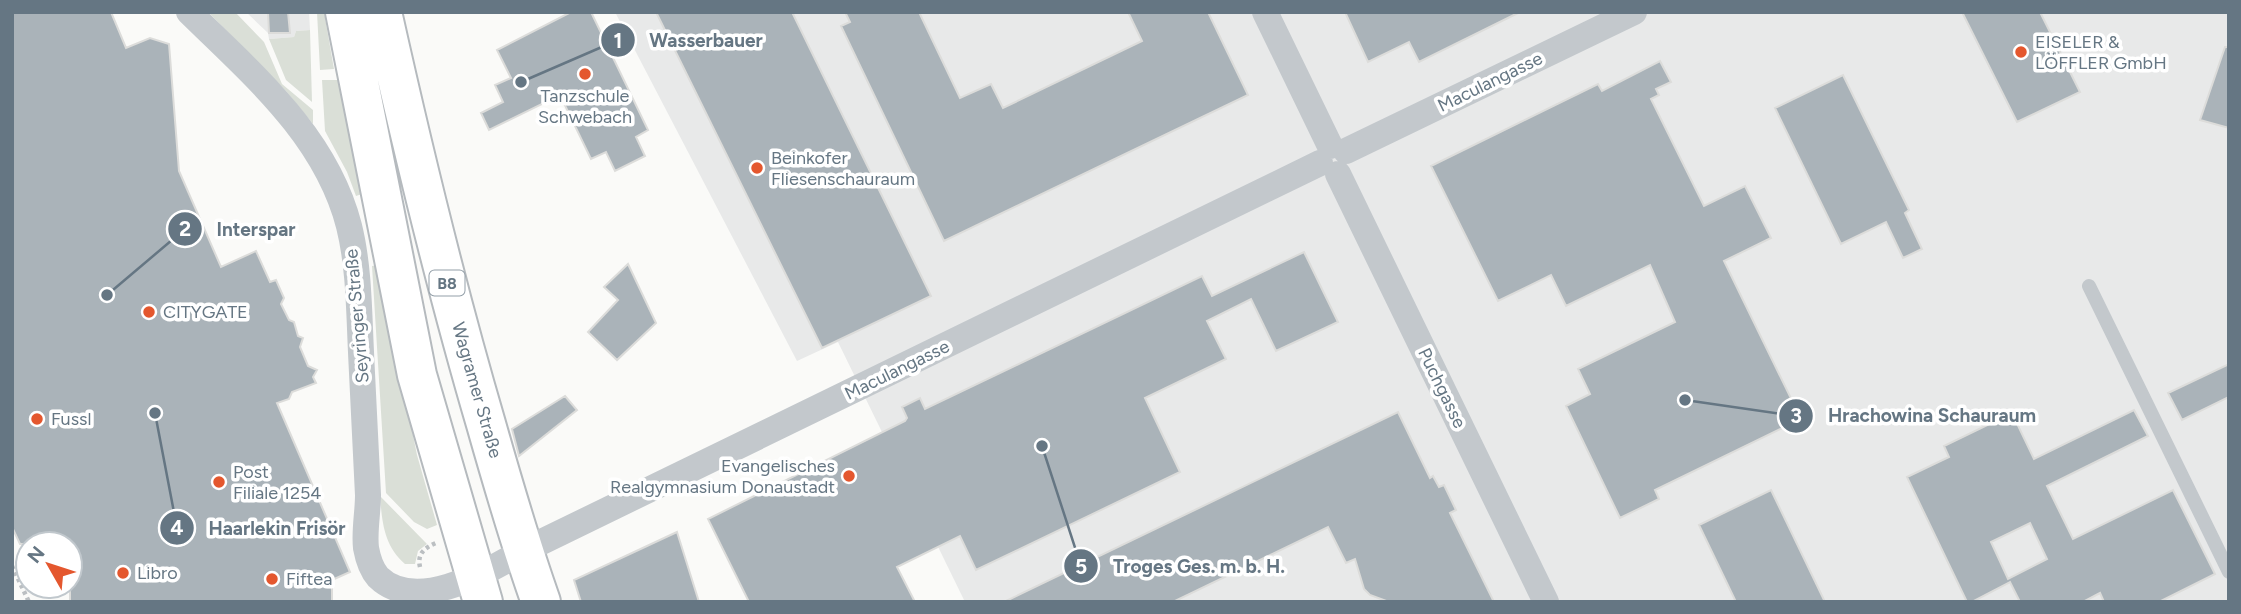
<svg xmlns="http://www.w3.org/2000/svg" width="2241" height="614" font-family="Figtree,sans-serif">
<rect width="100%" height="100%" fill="#fafaf8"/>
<!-- built -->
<path fill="#e8e9e9" d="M246,12H309L310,30L296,31L294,37L269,39L268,33Z
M615,12H2229V602H965L838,342L797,361Z"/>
<!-- green -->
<path fill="#dadfd7" d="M208,12H235L264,42L282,84L313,110V124L286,91Z
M317,12H324L334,69L320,70Z
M310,30L312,102L286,80L269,39L294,37L296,31Z
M322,80H338L362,194L356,196L347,172L325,131Z
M379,265L417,455L437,525L427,529L414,522L386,493L372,266Z
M380,496L427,544L418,551L415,564H405C384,546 382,522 380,496Z"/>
<!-- building -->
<path fill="#aab3b9" stroke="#dcdcda" stroke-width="2" fill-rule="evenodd" d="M12,12H111L126,48L150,38L169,44L179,171L221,267L256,251L270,282L276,280L284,298L281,304L289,320L294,322L298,336L303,338L300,347L308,366L317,370L313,377L316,383L292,392L289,399L277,403L350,572L332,580V602H70V544H20L12,527Z
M268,12H288L290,33H269Z
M571,12H591L648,130L636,137L645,156L615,171L606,152L591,159L560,95L489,130L481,113L503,102L495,85L511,78L497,50Z
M656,12H792L931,296L822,348Z
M845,12H919L960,98L991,84L1003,108L1142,41L1128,12H1208L1248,95L944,241L841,26L850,22Z
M1345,12H1520L1419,62L1409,42L1368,62Z
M1962,12H2040L2080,92L2017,122Z
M2225,47H2229V128L2200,120Z
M1660,61L1671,82L1656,89L1659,95L1651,99L1704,206L1745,186L1771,238L1724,261L1801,419L1655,490L1659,499L1620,518L1566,406L1590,394L1578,369L1675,322L1650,265L1566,306L1551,275L1498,301L1431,166L1598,84L1602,91Z
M1843,75L1909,210L1905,213L1922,249L1903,258L1886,222L1841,244L1775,108Z
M1304,252L1338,322L1276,351L1251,299L1207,321L1226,359L1145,398L1180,472L976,570L960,536L897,567L915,602H749L708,519L905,421L907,418L902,407L920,398L925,409L1202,276L1212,296Z
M628,264L656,323L617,360L588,332L618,300L604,287Z
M2229,364V397L2182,420L2168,393Z
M565,396L577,410L519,456L512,429Z
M2134,410L2148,436L2047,486L2073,539L2173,490L2215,574L2159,602H2104L2100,593L2083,602H2020L2010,582L1972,602H1967L1907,477L1949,457L1944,446L2012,413L2034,459ZM2030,523L2047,559L2008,579L1991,542Z
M1398,412L1430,478L1433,476L1439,487L1444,485L1456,510L1450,513L1494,602H1389L1370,595L1364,589L1355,559L1346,563L1328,527L1173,602H1004Z
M1771,490L1825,602H1736L1699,525Z
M677,532L699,602H581L574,580Z"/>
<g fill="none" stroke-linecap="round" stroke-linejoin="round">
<!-- primary casing -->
<g stroke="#b5babe" stroke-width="42">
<path id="primary" d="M345,12L417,375L483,602
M382,12C413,151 446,288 486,424C503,484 520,543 541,602"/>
</g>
<!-- path -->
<path stroke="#bbbfc2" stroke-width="4.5" stroke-dasharray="3.5 3.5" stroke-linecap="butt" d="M12,566L29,602
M420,567C417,554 424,548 436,543"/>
<!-- service -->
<path stroke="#c3c8cc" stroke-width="14" d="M2089,286L2229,572"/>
<!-- minor -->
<path stroke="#c3c8cc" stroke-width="26" d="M189,12C253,75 326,136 349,226C359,266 359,311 361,352C363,400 366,448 368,495C368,513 364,531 366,548C368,559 371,569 378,577C416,614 486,572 523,551L1320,163
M1265,12L1330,146
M1346,151L1634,12
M1338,174L1546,602"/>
<!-- primary -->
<use href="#primary" stroke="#fff" stroke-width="38"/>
</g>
<!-- markers -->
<g fill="#e4572e" stroke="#fff" stroke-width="2.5">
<circle cx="2021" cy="52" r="7"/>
<circle cx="585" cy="74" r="7"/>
<circle cx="757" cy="168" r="7"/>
<circle cx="149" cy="312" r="7"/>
<circle cx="37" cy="419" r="7"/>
<circle cx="849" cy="476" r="7"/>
<circle cx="219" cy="482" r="7"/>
<circle cx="123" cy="573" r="7"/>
<circle cx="272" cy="579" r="7"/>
</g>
<g text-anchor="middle" stroke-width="7" stroke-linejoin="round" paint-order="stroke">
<!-- shield labels -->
<rect fill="#fff" stroke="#939fa8" stroke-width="2" x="429.5" y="270.5" width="35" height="25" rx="5"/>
<g font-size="16" font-weight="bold" fill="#657683">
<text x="447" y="289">B8</text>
</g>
<!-- poi labels -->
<g font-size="18" fill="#657683" stroke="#fff" text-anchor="start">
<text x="2035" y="48">EISELER &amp;<tspan x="2035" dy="21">LÖFFLER GmbH</tspan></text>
<text x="585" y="102" text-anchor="middle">Tanzschule<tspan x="585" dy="21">Schwebach</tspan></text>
<text x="771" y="164">Beinkofer<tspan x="771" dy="21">Fliesenschauraum</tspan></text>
<text x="163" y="318">CITYGATE</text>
<text x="51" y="425">Fussl</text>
<text x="835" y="472" text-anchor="end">Evangelisches<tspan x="835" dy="21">Realgymnasium Donaustadt</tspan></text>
<text x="233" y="478">Post<tspan x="233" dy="21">Filiale 1254</tspan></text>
<text x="137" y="579">Libro</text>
<text x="286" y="585">Fiftea</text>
</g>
<!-- street labels -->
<g font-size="18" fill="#657683" stroke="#fff">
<text transform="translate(1490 82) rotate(-26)" y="6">Maculangasse</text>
<text transform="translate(357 316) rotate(-95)" y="6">Seyringer Straße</text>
<text transform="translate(897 370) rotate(-26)" y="6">Maculangasse</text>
<text transform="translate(1442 388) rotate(64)" y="6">Puchgasse</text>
<text transform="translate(477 390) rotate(74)" y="6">Wagramer Straße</text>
</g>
</g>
<!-- callouts -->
<path fill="none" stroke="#657683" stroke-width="2.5" d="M521 82L618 40M107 295L185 229M1685 400L1796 416M155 413L177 528M1042 446L1081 566"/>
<g fill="#657683" stroke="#fff" stroke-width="2.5">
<circle cx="521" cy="82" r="7"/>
<circle cx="107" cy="295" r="7"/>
<circle cx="1685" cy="400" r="7"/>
<circle cx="155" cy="413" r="7"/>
<circle cx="1042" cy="446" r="7"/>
<circle cx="618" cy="40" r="18"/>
<circle cx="185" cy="229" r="18"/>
<circle cx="1796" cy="416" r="18"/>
<circle cx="177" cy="528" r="18"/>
<circle cx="1081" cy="566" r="18"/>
</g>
<g font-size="21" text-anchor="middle" font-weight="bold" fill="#fff">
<text x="618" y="48">1</text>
<text x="185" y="236">2</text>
<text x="1796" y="423">3</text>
<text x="177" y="535">4</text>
<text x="1081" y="574">5</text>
</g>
<g font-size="19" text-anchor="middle" font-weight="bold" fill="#657683" stroke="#fff" stroke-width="7" stroke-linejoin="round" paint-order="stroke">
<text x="706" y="47">Wasserbauer</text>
<text x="256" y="236">Interspar</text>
<text x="1932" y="422">Hrachowina Schauraum</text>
<text x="277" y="535">Haarlekin Frisör</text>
<text x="1199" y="573">Troges Ges. m. b. H.</text>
</g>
<!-- border -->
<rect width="2241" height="614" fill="none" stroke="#657683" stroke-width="28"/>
<!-- north arrow -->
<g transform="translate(49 565) rotate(309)"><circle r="33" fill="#ffffff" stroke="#c1c8cd" stroke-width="2"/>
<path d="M0-5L12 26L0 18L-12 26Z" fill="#e4572e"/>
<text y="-10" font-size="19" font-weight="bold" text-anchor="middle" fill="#657683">N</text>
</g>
</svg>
